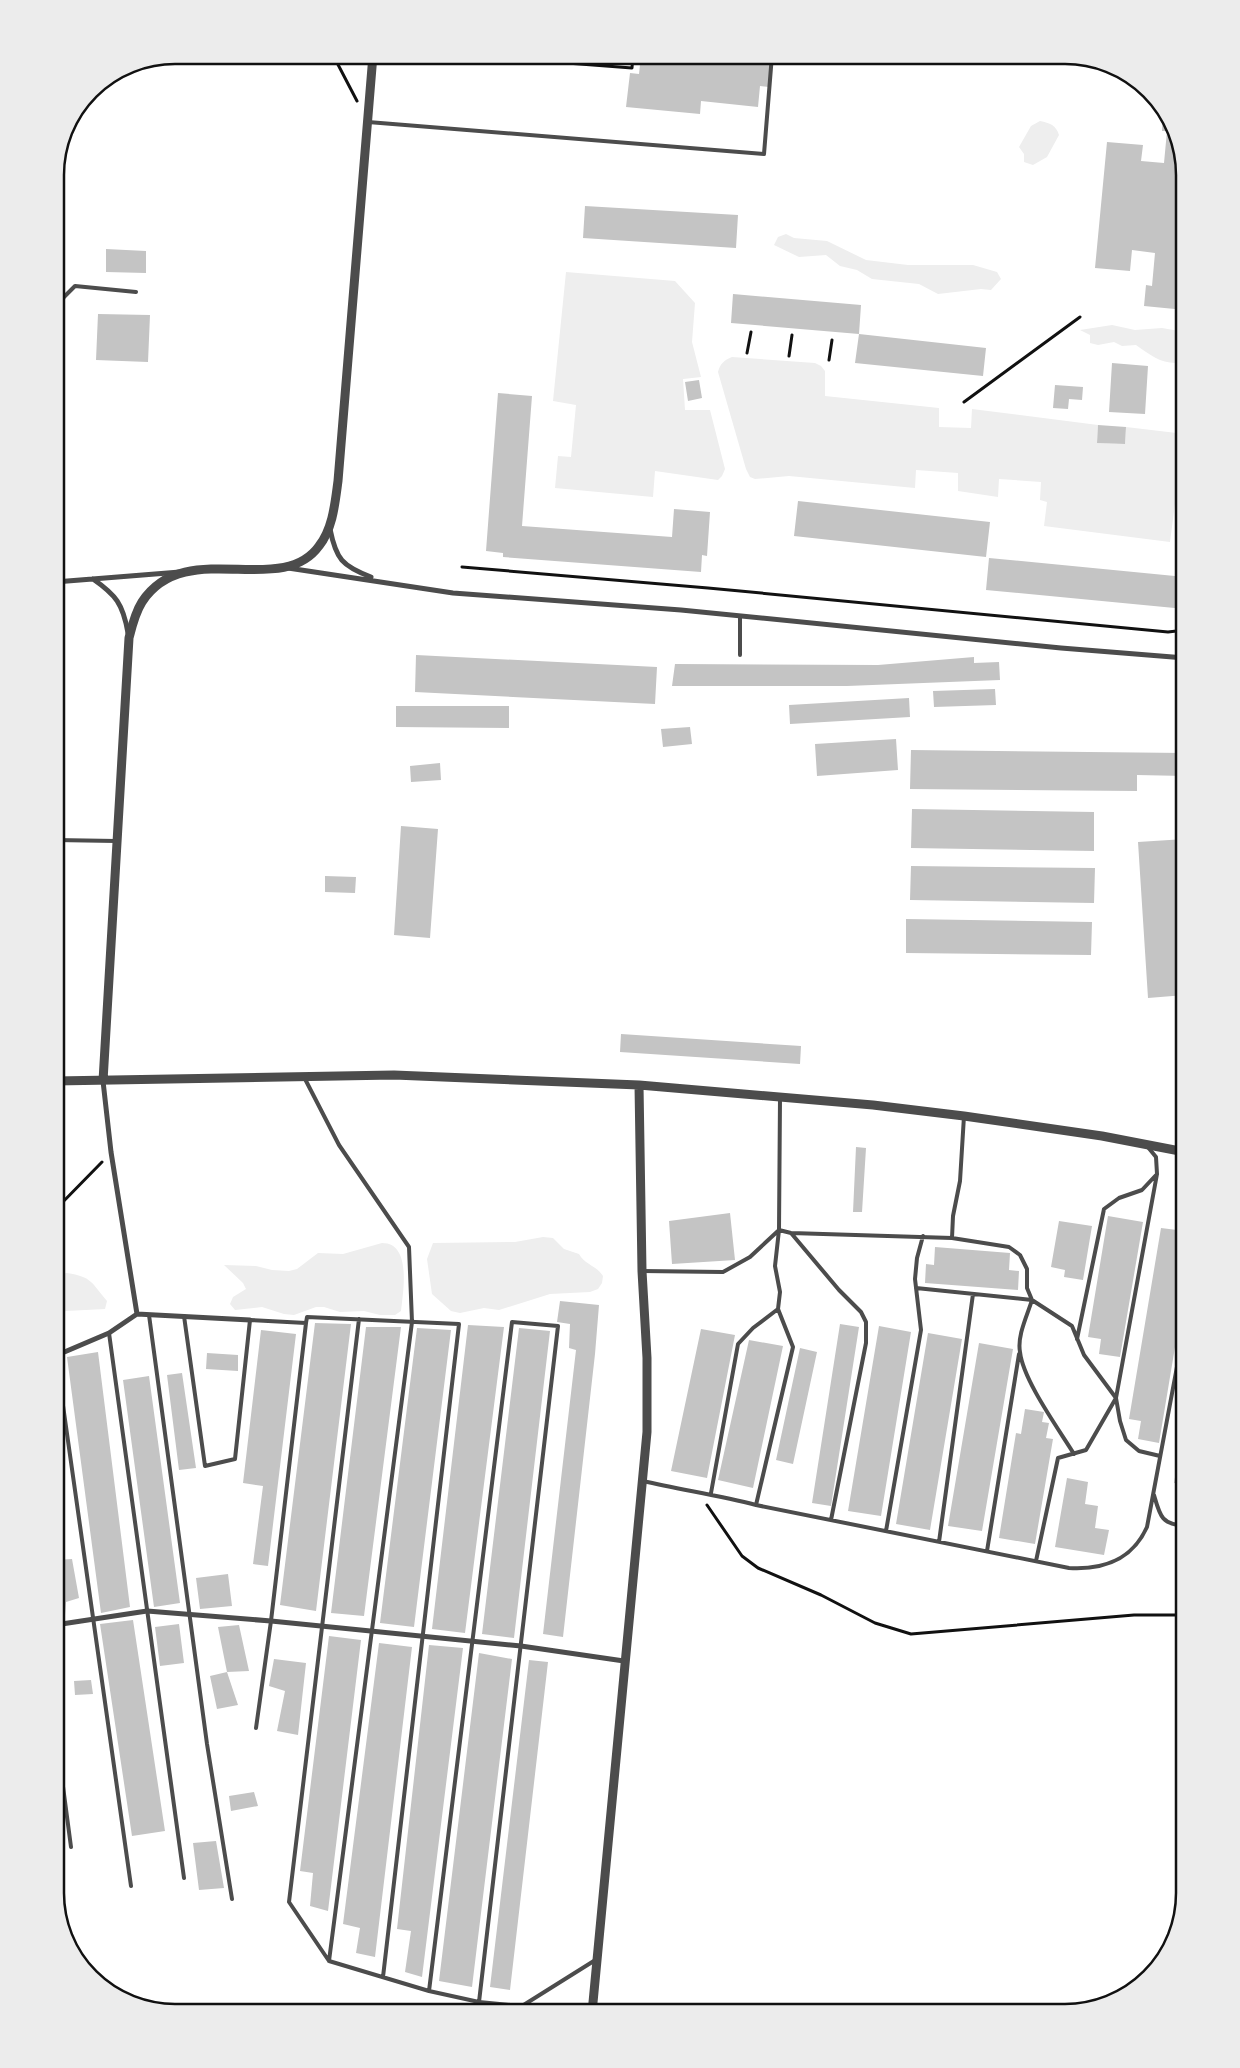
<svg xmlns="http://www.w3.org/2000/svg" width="1240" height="2068" font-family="'PT Serif',serif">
<rect width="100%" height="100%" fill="#fff"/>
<!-- green -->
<path fill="#eee" d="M1040,121C1050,123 1056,125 1059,135L1047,157L1033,165L1024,162V154L1019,147L1031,126Z
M786,234L794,238L827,241L866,260L908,265H973L997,272L1001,279L991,290L981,289L938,294L919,284L872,279L857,270L840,266L826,255L799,257L774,245L778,237Z
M566,272L675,281L695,303L692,342L701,377L683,379L685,410H710L725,469L722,476L718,480L655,471L653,497L555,488L558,456L571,457L576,405L553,401Z
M1112,325L1135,330L1162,328L1185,332V362C1164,366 1153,357 1136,345L1122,346L1114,342L1098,345L1090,343V335L1080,330Z
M732,357L815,363L821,366L825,371V396L939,408V427L971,428L972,409L1098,425L1097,443L1125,444L1126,427L1185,434V474L1179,473L1170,542L1044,526L1047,502L1040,500L1041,482L999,479L998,497L958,491V473L916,470L915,488L789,476L755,479L750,477L746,469L718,372C720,364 724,360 732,357Z
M543,1237L553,1238L564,1249L579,1254C585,1265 596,1265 603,1276L602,1283L598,1289L590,1292L550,1294L499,1310L484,1308L460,1313L451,1311L432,1294L427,1259L433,1243L515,1242Z
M382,1243C412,1243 403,1292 401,1311L395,1315H380L364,1311L340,1312L324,1307H316L294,1315L284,1314L262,1307L235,1310L230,1304L233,1297L246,1289L243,1283L224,1265L256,1266L272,1270L289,1271L297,1269L318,1253L343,1254Z
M67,1273C92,1277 91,1282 107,1301L105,1309L66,1311L55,1315V1274Z"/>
<!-- building -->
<path fill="#c4c4c4" d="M641,55H772L769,87L760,86L758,107L701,101L700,114L626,107L630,73L639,74Z
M1163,111L1173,122L1185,175V310L1144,306L1146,285L1152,286L1155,253L1132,250L1130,271L1095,268L1107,142L1143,145L1141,161L1164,163L1167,131H1162Z
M585,206L738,215L736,248L583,238Z
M106,249L146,251V273L106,272Z
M733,294L861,305L859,334L731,323Z
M98,314L150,315L148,362L96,360Z
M859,334L986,348L983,376L855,363Z
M1112,363L1148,366L1145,414L1109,412Z
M699,380L702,398L688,401L685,382Z
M1055,385L1083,387L1082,400L1069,399L1068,409L1053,408Z
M498,393L532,396L522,526L672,537L674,509L710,512L707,556L702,555L701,572L503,557V553L486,551Z
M1098,425L1126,427L1125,444L1097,443Z
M798,501L990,522L986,557L794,536Z
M989,558L1185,577V609L986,590Z
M416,655L657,667L655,704L415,692Z
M974,657V663L999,662L1000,680L847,686H672L675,664L878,665Z
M995,689L996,705L934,707L933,691Z
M909,698L910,717L790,724L789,705Z
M396,706H509V728L396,727Z
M690,727L692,744L663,747L661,729Z
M896,739L898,770L817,776L815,744Z
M911,750L1185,753V776L1137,775V791L910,789Z
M440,763L441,780L411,782L410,766Z
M912,809L1094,812V851L911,848Z
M401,826L438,829L430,938L394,935Z
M1185,839V995L1148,998L1138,842Z
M911,866L1095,868L1094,903L910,900Z
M325,876L356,877L355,893L325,892Z
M906,919L1092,922L1091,955L906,953Z
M621,1034L801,1046L800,1064L620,1052Z
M856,1147L866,1148L862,1212H853Z
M730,1213L735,1260L672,1264L669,1221Z
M1108,1216L1143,1222L1120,1357L1099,1354L1101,1339L1088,1337Z
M1059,1221L1092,1226L1083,1280L1064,1277L1065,1270L1051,1267Z
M1161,1228L1185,1231V1287L1159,1443L1138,1439L1141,1421L1129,1419Z
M935,1247L1010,1253L1009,1270L1019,1271L1018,1290L925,1283L926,1264L934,1265Z
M560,1301L599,1305L595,1354L563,1637L543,1634L576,1350L569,1348L570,1324L557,1322Z
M315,1323L351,1324L316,1611L280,1605Z
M840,1324L859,1327L831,1506L812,1503Z
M468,1325L504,1327L465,1633L432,1629Z
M879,1326L911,1332L881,1516L848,1511Z
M366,1327H401L364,1616L331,1613Z
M417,1328L451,1330L414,1627L380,1623Z
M519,1328L550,1331L514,1638L482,1634Z
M701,1329L735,1335L707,1478L671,1471Z
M261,1330L296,1334L268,1566L253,1564L263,1486L243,1483Z
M928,1333L962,1339L930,1530L896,1524Z
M749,1340L783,1346L753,1488L718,1480Z
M979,1343L1013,1349L982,1531L948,1526Z
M800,1348L817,1352L793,1464L776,1460Z
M98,1352L130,1607L101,1613L67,1357Z
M207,1353L238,1355V1371L206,1369Z
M182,1373L196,1468L179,1470L167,1375Z
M149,1376L180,1603L154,1607L123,1380Z
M1025,1409L1044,1412L1042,1422L1049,1423L1046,1438L1053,1439L1035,1544L999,1538L1016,1433L1021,1434Z
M1184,1424H1185V1485L1174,1483Z
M1067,1478L1088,1482L1085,1504L1098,1506L1095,1528L1109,1530L1104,1555L1055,1547Z
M72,1559L79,1598L66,1602L65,1615L55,1616V1560Z
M228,1574L232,1606L200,1609L196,1578Z
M133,1620L165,1831L132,1836L100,1624Z
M179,1624L184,1663L160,1666L155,1627Z
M239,1625L249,1671L227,1672L218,1627Z
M329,1636L361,1640L328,1911L310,1906L313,1873L300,1871Z
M379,1643L412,1647L375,1957L356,1953L360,1928L343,1924Z
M429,1645L463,1648L422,1977L405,1972L411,1931L397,1929Z
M479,1653L512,1659L472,1987L439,1981Z
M274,1659L306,1663L298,1735L277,1731L285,1691L269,1686Z
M529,1660L548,1662L510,1990L490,1987Z
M227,1672L238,1705L217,1709L210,1676Z
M91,1680L93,1694L75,1695L74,1681Z
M254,1792L258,1806L231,1811L229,1796Z
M58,1824L61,1838L55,1839V1825Z
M216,1841L224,1888L199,1890L193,1843Z"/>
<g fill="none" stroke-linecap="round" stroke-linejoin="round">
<!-- path -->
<path stroke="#111" stroke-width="3" d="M333,55L357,101
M464,55L632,68L633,55
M747,353L751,332
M789,356L792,335
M829,360L832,340
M964,402L1080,317
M462,567L708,588L1168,632L1185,630
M55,1210L102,1162
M707,1505L742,1556L758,1568L821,1595L875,1623L911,1634L1134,1615H1185"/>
<!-- service -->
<path stroke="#4c4c4c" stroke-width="4" d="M368,122L764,154L772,55
M55,316L64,297L75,286L136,292
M740,616V655
M55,840L116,841
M304,1077L339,1145L409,1247L412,1322L329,1961
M780,1098L779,1230L791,1233L952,1238L953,1216L960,1181L964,1116
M791,1233L839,1290L861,1312L866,1322V1343L831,1520
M952,1238L1009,1247L1020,1255L1027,1269V1288L1032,1300L1072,1326L1084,1355L1116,1398L1120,1421L1126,1440L1139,1451L1160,1456
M642,1271L723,1272L750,1257L779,1230
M916,1288L1032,1300C1027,1316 1017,1336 1020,1352C1023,1380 1058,1428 1074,1454
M149,1315L207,1744L232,1899
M184,1316L205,1466L235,1459L250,1320L306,1323L307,1317L459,1324L383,1977
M359,1319L289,1902L329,1961L429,1991L479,2002L522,2006L597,1959
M109,1333L184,1878
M1077,1339L1104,1209L1119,1198L1142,1190L1157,1174
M56,1356L131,1886
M643,1481C681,1490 719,1495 756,1505L1069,1568C1104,1570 1132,1560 1147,1527L1185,1324
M711,1493L738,1344L753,1328L778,1309
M1154,1495C1160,1516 1161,1524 1185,1526
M756,1505L793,1347L778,1309L780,1292L775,1266L779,1230
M886,1531L921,1330L915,1279L917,1258L923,1236
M939,1542L973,1294
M987,1551L1019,1354
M1036,1561L1058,1458L1086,1450L1116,1398L1157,1174L1156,1157L1147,1146
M55,1726L71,1847
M256,1728L271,1621L306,1323
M429,1991L512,1322L558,1326L479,2002"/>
<!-- minor -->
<path stroke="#4c4c4c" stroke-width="5" d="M330,529C336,559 342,566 371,577
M288,568L453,593L681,610L1061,648L1185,658
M93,579C116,595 123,604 128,633
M55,582L180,572
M137,1314L250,1320
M55,1356L109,1333L137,1314L111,1152L103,1081
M55,1625L147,1611L271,1621L521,1646L624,1661"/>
<!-- tertiary -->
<path stroke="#4c4c4c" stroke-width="9" d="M55,1081L394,1075L639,1085L873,1105L964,1116L1102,1136L1185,1152
M103,1081L129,638C132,626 135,613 142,602C185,536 281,599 319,546C333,528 335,503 338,481L373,55
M592,2013L647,1432V1358L642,1271L639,1085"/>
</g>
<!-- crop -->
<path d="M0 0H1240V2068H0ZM175 64H1065A111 111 0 0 1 1176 175V1893A111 111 0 0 1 1065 2004H175A111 111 0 0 1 64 1893V175A111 111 0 0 1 175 64Z" fill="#ececec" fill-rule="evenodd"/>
<path fill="none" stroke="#111" stroke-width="2.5" d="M175 64H1065A111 111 0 0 1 1176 175V1893A111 111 0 0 1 1065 2004H175A111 111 0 0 1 64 1893V175A111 111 0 0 1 175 64Z"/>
</svg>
